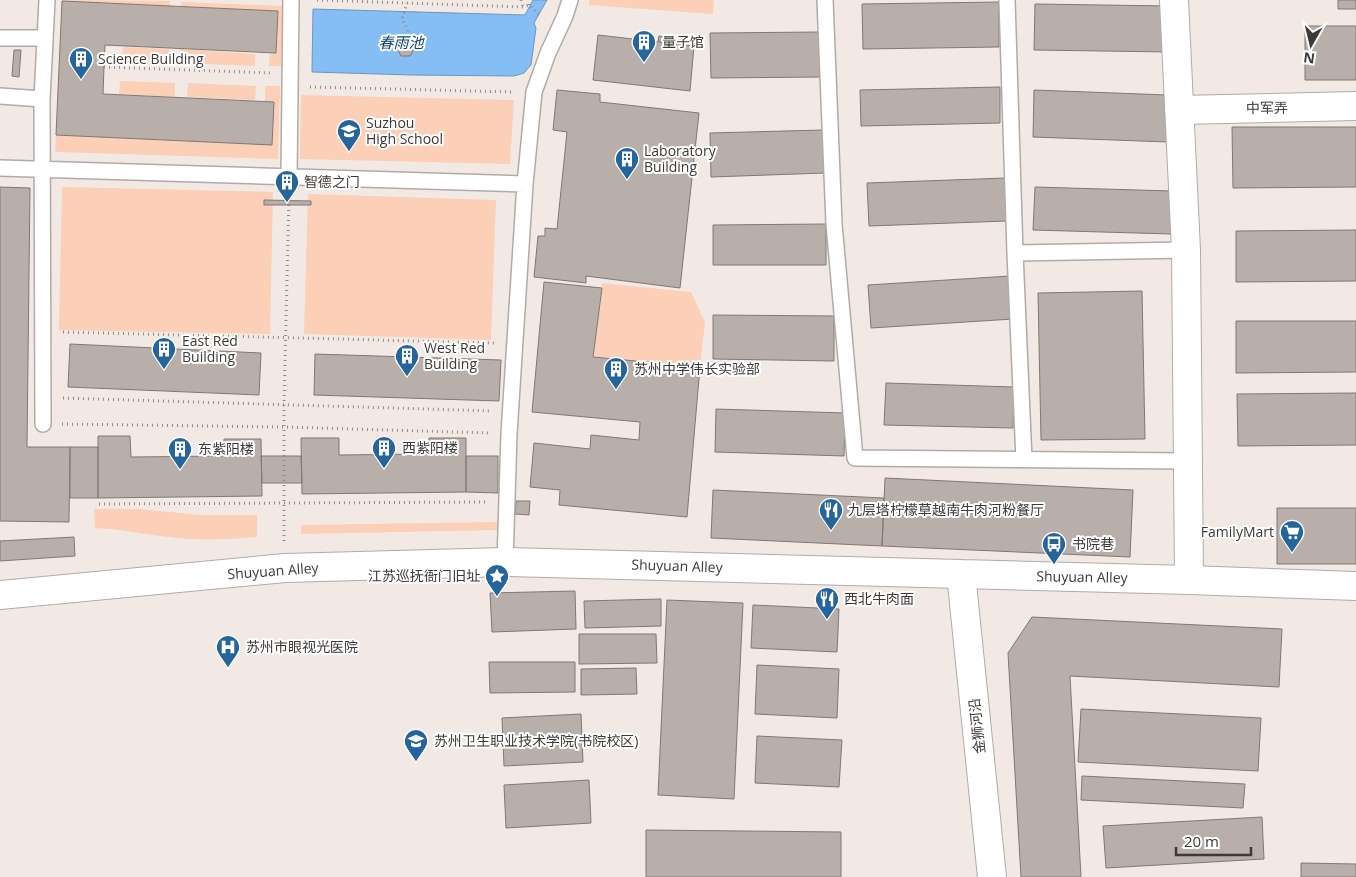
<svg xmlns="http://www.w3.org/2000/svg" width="1356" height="877" font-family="'Open Sans','Noto Sans SC',sans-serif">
<rect width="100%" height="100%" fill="#f2e9e5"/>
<!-- green -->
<path fill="#fccfb7" d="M62,0L170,1V6L62,1Z
M589,0H714L713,14L589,5Z
M181,2L283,6L281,66H269L270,53H276L278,11L181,6Z
M123,47L169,49V62L122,61Z
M180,49L255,54V66L180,63Z
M120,81L175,83V97L119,94Z
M188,83L256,86L255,100L187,97Z
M265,86H280L278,159L55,152L56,135L272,144L274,102L265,101Z
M301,95L514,100L510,164L300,159Z
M62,187L273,192L270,334L59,330Z
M308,194L496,200L491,340L304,334Z
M602,283L691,292L705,322L700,367L593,357Z
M94,509H140L200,515H257V537C234,539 211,540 188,539C156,537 126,529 95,528Z
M497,522V530L301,534V525Z"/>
<!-- water -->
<path fill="#84bef4" stroke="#6e96bb" d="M533,0H547L534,23L536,28L531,65L524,73L514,76L411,75L312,72L313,9L525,15Z"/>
<!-- building -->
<path fill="#b8afab" stroke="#7f7874" d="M1338,0H1356V9H1338Z
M62,1L278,11L276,53L105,45L104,67L103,94L274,102L272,145L56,135Z
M999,2V47L863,49L862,4Z
M1035,4L1170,6V52L1034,50Z
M1305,26H1356V80H1305Z
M821,32L822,77L711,78L710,33Z
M598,35L694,46L690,91L593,80Z
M659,36L687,40L686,44L658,41Z
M402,41H410L414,49L410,56H401L397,48Z
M14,50H21L19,77L12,76Z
M1000,87V123L861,126L860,90Z
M557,90L600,94V102L699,113L680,288L586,276V283L534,277L538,236H545V228L557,229L567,132L553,130Z
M1034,90L1168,95L1167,142L1033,137Z
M1232,127H1356V187L1233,188Z
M823,130L825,173L711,177L710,133Z
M1006,178L1007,221L869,226L867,183Z
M0,187L30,188L27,447H70L69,522L0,521Z
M1035,187L1172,191L1171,234L1033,230Z
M264,200L311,201V205H264Z
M826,224V265H713V225Z
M1356,230V281L1236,282V231Z
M1010,276L1013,319L871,328L868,285Z
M544,282L602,288L593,357L700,367L687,517L559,505L560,490L530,487L534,443L590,449L591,435L639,440L640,422L532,412Z
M1142,291L1145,439L1041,440L1038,293Z
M713,315L834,316V361L713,359Z
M1236,321H1356V372L1236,373Z
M70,344L261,353L259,395L68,387Z
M315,354L501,360L499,401L314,395Z
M886,383L1014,387L1013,428L884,425Z
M1356,393V445L1238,446L1237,394Z
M716,409L845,413L844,456L715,452Z
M98,436H130L131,457L224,456V439H261L262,496L98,498Z
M301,438H339V455L429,454V438H466V492L302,494Z
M70,447H98V498H70Z
M261,456H301L302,483H262Z
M466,456H498V493L466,492Z
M885,478L1133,490L1130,557L882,546Z
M713,490L884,498L882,546L711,538Z
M516,501H530L529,515L515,514Z
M1277,508H1356V564H1277Z
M74,537L75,556L0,561V541Z
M575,591L576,629L492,632L490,593Z
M661,599V626L585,628L584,601Z
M667,600L743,603L734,799L658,795Z
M753,605L839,609L837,652L751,648Z
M1032,617L1282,629L1279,687L1070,676L1081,877H1021L1008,653Z
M579,634H656L657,663L579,664Z
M489,662H575V692L490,693Z
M757,665L839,669L837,718L755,714Z
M636,668L637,694L581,695V669Z
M1081,709L1261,718L1258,771L1078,762Z
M581,714L583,762L504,766L502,718Z
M757,736L842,740L839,787L755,783Z
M1082,776L1245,784L1243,808L1081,800Z
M589,780L591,823L506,828L504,785Z
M1262,817L1264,859L1106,868L1103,826Z
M646,830L841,832V877H646Z
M1301,863L1356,864V877H1301Z"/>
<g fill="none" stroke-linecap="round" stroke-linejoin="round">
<!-- lane casing -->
<g stroke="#b3aaa6" stroke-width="18">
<path id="lane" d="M825,0L834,224L855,458L1188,461
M1007,0L1015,253L1024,460
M0,38H45
M0,96L42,99
M0,168L525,184L509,434L505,562
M289,177L291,0
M525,184L534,92L548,53L565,16L570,0
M1015,253L1186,250
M43,424L42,99L47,0"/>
</g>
<!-- street casing -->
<g stroke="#b3aaa6" stroke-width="30">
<path id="street" d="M1174,0L1186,250L1189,580
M1179,110L1356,106"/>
</g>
<!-- secondary casing -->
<g stroke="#b3aaa6" stroke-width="30">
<path id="secondary" d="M961,574L992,877
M0,595L285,568L505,562L1189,580L1356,586"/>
</g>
<!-- path -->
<path stroke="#908b88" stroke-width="3" stroke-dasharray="1 4" stroke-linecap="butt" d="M317,0L523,7L529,5L541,17
M521,0L523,7
M529,5V0
M406,41L408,30L402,19L407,3
M104,67L272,73
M310,87L513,92
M63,332L496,343
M63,398L492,411
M62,424L283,427L490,433
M99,504L487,502
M284,541V404L289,195"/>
<!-- lane -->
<use href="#lane" stroke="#fff" stroke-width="15"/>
<!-- street -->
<use href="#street" stroke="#fff" stroke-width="28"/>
<!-- secondary -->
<use href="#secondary" stroke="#fff" stroke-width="28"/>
</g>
<!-- icons -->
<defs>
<g id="building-pin" transform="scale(1.25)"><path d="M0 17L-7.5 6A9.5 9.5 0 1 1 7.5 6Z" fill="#25659b" stroke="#fff"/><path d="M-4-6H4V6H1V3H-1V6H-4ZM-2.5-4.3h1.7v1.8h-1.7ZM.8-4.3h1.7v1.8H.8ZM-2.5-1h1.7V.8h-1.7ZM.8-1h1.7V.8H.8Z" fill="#fff"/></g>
<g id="school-pin" transform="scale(1.25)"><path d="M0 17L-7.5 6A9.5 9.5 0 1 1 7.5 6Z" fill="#25659b" stroke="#fff"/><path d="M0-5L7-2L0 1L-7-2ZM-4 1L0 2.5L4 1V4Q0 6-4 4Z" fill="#fff"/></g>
<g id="restaurant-pin" transform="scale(1.25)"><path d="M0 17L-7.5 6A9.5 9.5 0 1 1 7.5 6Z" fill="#25659b" stroke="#fff"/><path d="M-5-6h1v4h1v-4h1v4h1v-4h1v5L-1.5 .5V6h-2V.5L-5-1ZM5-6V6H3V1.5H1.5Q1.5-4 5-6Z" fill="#fff"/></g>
<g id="supermarket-pin" transform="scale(1.25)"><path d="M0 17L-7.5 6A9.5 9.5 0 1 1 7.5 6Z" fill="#25659b" stroke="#fff"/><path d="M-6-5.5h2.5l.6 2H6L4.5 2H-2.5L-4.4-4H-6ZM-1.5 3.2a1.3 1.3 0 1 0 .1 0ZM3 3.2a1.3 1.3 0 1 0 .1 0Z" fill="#fff"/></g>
<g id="bus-pin" transform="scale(1.25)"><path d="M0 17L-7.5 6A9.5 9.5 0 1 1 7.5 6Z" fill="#25659b" stroke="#fff"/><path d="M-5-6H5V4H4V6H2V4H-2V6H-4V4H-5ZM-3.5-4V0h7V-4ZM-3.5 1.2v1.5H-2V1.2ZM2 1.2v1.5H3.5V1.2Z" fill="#fff"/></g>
<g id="sight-pin" transform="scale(1.25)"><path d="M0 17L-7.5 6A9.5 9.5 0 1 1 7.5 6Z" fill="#25659b" stroke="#fff"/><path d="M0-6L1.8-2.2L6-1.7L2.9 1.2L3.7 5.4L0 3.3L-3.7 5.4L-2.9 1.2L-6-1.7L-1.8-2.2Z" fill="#fff"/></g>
<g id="hospital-pin" transform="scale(1.25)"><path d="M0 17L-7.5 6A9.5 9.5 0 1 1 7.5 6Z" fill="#25659b" stroke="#fff"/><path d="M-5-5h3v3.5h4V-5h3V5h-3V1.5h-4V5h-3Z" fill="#fff"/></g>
<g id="university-pin" transform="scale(1.25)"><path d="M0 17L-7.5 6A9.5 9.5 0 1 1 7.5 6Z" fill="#25659b" stroke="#fff"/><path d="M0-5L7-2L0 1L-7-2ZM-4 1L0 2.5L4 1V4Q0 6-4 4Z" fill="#fff"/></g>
</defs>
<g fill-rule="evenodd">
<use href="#building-pin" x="644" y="42"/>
<use href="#building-pin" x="81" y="59"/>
<use href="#school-pin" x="349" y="131"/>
<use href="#building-pin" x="627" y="159"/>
<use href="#building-pin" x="287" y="182"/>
<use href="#building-pin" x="164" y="349"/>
<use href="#building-pin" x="407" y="356"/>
<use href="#building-pin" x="616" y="369"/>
<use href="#building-pin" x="384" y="448"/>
<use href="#building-pin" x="180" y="449"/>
<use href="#restaurant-pin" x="831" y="510"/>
<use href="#supermarket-pin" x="1292" y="532"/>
<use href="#bus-pin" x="1054" y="544"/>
<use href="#sight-pin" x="497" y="576"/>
<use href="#restaurant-pin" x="827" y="599"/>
<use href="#hospital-pin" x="228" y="647"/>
<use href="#university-pin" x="416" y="741"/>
</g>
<g text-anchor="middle" stroke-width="4" stroke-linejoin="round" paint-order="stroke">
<!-- poi labels -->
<g font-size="14" fill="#3c3937" stroke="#fff" text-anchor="start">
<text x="662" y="47">量子馆</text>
<text x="98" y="64">Science Building</text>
<text x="366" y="128">Suzhou<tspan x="366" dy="16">High School</tspan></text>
<text x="644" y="156">Laboratory<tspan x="644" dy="16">Building</tspan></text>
<text x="304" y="187">智德之门</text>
<text x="182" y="346">East Red<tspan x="182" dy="16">Building</tspan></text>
<text x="424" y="353">West Red<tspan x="424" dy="16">Building</tspan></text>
<text x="634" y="374">苏州中学伟长实验部</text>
<text x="402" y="453">西紫阳楼</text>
<text x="198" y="454">东紫阳楼</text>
<text x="848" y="515">九层塔柠檬草越南牛肉河粉餐厅</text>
<text x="1274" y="537" text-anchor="end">FamilyMart</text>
<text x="1072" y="549">书院巷</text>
<text x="480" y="581" text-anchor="end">江苏巡抚衙门旧址</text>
<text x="844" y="604">西北牛肉面</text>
<text x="246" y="652">苏州市眼视光医院</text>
<text x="434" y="746">苏州卫生职业技术学院(书院校区)</text>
</g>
<!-- street labels -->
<g font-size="14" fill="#3c3937" stroke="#fff">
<text transform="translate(1267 108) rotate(-1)" y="5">中军弄</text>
<text transform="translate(677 566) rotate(2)" y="5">Shuyuan Alley</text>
<text transform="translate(273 571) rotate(-4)" y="5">Shuyuan Alley</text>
<text transform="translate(1082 577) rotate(1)" y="5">Shuyuan Alley</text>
<text transform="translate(977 726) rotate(-96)" y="5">金狮河沿</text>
</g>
<!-- water labels -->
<g font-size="15" font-style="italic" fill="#09436e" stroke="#fff">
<text x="401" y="48">春雨池</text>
</g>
</g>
<!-- north arrow -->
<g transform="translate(1311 45) rotate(188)" stroke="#ffffff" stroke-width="4" paint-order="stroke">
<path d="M0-4L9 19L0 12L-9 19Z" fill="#3c3937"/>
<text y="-8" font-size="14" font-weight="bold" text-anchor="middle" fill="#3c3937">N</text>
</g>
<!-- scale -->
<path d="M1176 847v8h75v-8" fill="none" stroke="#3c3937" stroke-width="2.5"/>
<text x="1184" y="847" font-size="15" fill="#3c3937" stroke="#ffffff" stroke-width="4" paint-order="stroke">20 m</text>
</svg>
